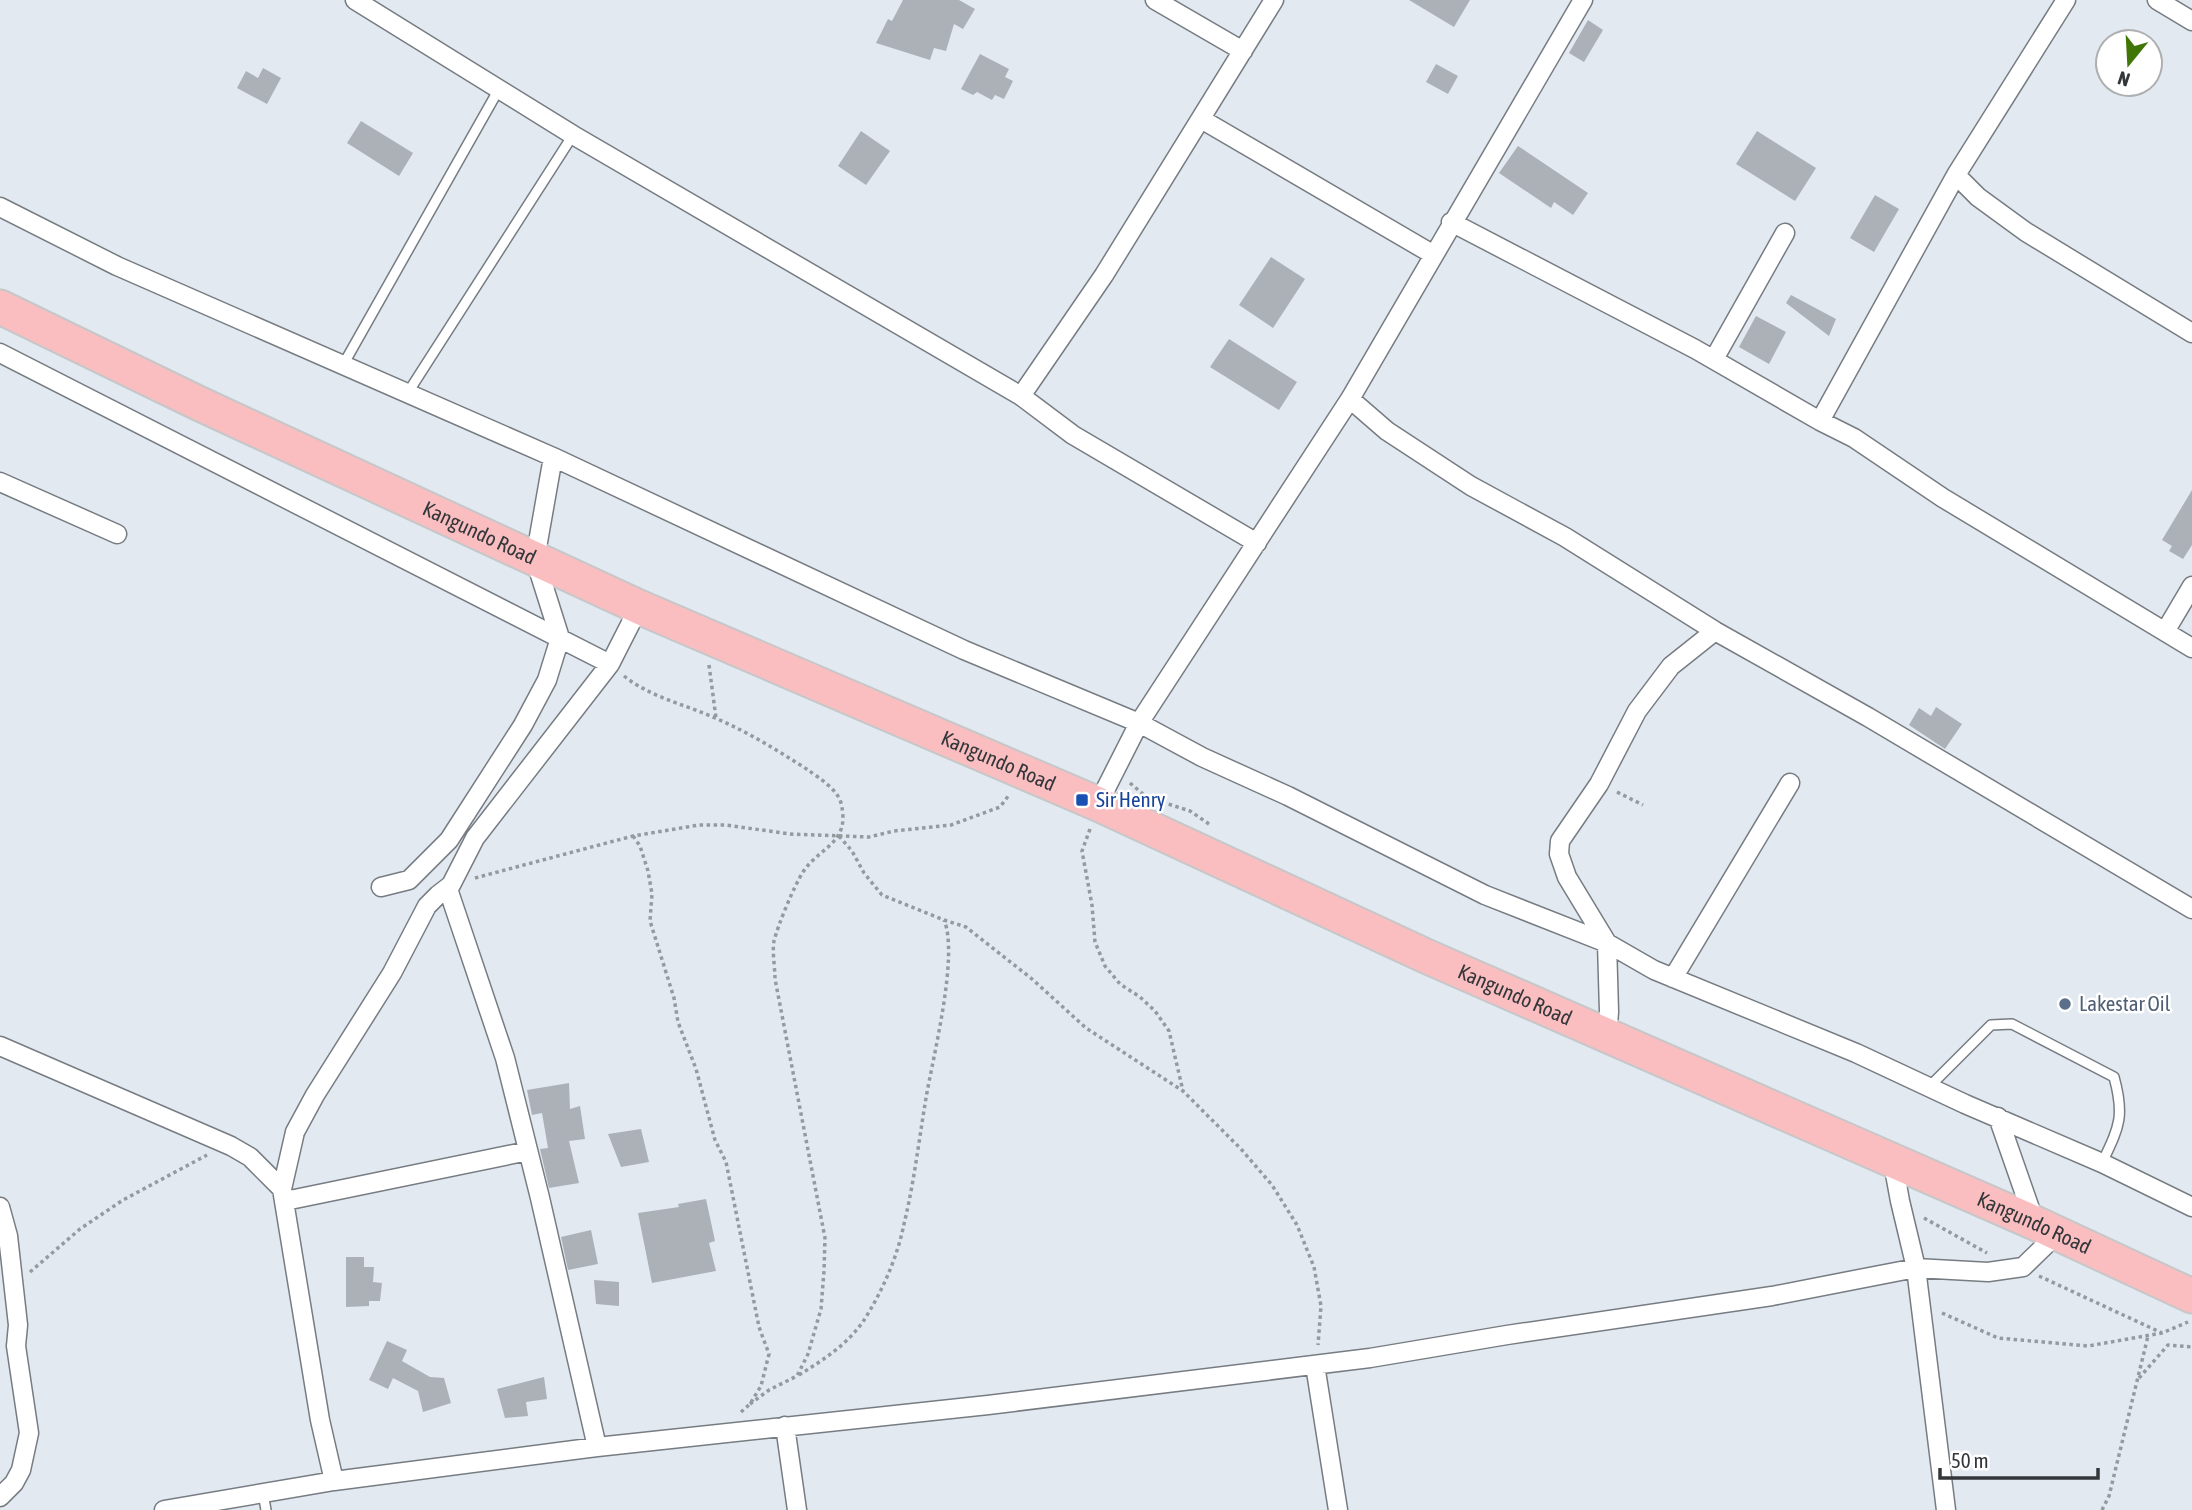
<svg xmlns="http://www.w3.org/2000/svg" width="2192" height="1510" font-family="'Asap Condensed',sans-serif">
<rect width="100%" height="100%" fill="#e3e9f1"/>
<!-- building -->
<path fill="#acb1b8" d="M903,0H959L975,9L963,29L954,24L946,51L934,48L930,60L876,43L888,19L892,21Z
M1409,0H1470L1454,27Z
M1588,20L1603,30L1584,62L1569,53Z
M980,54L1009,69L1005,77L1013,81L1004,99L995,95L992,100L977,92L973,95L961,89Z
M1436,64L1458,76L1448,94L1426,82Z
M263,68L281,78L267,104L237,88L246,71L258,78Z
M361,121L413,153L399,176L347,143Z
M861,131L890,151L866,185L838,166Z
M1757,131L1816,168L1795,201L1736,164Z
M1518,146L1588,193L1573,215L1554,202L1551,208L1499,173Z
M1875,195L1899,209L1874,252L1850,238Z
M1271,257L1305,279L1273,328L1239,305Z
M1791,295L1836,319L1829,336L1786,303Z
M1756,316L1786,332L1769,364L1739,347Z
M1229,339L1297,382L1279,410L1210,367Z
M2192,490V545L2183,559L2169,551L2172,546L2162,540Z
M1936,707L1962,724L1945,749L1909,725L1919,708L1931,716Z
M569,1083L570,1109L580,1106L585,1139L569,1141L579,1183L549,1188L540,1149L548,1148L542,1113L532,1115L527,1090Z
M641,1129L649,1162L621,1167L608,1134Z
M706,1199L715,1241L709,1243L716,1271L652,1283L638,1213L679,1207L678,1204Z
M591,1230L598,1264L568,1270L561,1237Z
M346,1257H364V1267H374L373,1282L382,1283L380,1301H369V1306L346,1307Z
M594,1280L619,1282V1306L596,1304Z
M387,1341L407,1350L402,1361L430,1377L444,1378L451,1403L423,1412L418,1391L393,1378L388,1389L369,1380Z
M544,1377L547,1399L526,1402L528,1416L505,1418L497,1389Z"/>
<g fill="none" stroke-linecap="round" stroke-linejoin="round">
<!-- lane casing -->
<g stroke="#767c82" stroke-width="12">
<path id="lane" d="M343,365L499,89
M407,394L573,135
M1929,1087L1991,1025L2012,1024L2114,1077C2125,1117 2119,1127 2102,1163
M263,1493L266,1510"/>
</g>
<!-- street casing -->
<g stroke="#767c82" stroke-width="21">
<path id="street" d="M355,0L573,135L1021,396L1073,435L1257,543
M1155,0L1243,51
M2157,0L2192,21
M1201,119L1434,255
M1956,175L1978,197L2026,232L2192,333
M0,207L117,266L553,457L964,650L1139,723L1202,757L1288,796L1485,895L1607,943L1609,1012L1607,1036
M1451,222L1695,349L1820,421L1956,175L2066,0
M0,353L610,664
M1714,359L1785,233
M1021,396L1104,275L1274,0
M1350,399L1387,431L1471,486L1565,537L1715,631L1868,717L2192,909
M1820,421L1854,438L1943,498L2192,648
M0,482L117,534
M2166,630L2192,586
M1715,631L1671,666L1637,711L1599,784L1560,841L1559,854L1567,877L1607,943L1654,970L1856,1053L1965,1104L2102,1163L2192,1207
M1098,804L1139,723L1350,399L1583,0
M381,887L409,880L449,840L523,725L547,680L560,638L535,559L553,457
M448,889L505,1058L540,1198L597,1447
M1673,978L1790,783
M0,1046L231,1146L250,1157L282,1189
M1998,1117L2035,1223
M1893,1163L1900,1201L1916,1268L1946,1510
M285,1201L528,1151
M0,1207L8,1236L18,1325L16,1346L29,1433L21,1470L14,1483L0,1497
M1315,1365L1338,1510
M785,1426L797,1510
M334,1481L320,1420L282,1189L295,1132L315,1095L392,973L427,906L438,895L451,885L475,838L610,664L639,607
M164,1510L334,1481L597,1447L988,1405L1370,1358L1507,1335L1772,1296L1916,1268L1988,1272L2023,1267L2057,1234"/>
</g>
<!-- highway casing -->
<g stroke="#c6c7c8" stroke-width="37">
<g id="highway">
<path id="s1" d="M0,307L198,403L639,607L1098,804L1428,957L2035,1223L2192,1296"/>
</g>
</g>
<!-- path -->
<path stroke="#959a9f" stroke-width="3.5" stroke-dasharray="3.5 3.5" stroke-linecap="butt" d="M709,665L716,718
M624,676C650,697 684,704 715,718C748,732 777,750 808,770C818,777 838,790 841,803C851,844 820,846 803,872C794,886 778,925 774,941C772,952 775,967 775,979L825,1238L824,1271L821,1309L808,1354L797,1376L769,1390L750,1404
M1130,783L1143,794
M1617,792L1643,805
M1162,802L1190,811L1209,824
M1090,829L1082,851L1092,905L1095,942L1105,966L1120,984L1140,997L1155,1011L1169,1031L1183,1091
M633,836L640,846L648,871L652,894L650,921L674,998L678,1022L696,1069L715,1140L726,1162L759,1327L769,1354L761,1386L750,1404L741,1412
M839,836L852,851L864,873L882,895L944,920L966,927L1032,979L1086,1028L1183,1091L1241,1149L1272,1185L1297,1225L1314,1267L1321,1306L1318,1345
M475,878L633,836L699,825H726L790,834L869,837L894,831L951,825L1000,807L1009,795
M1924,1218L1987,1253
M30,1272L80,1229L123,1200L207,1155
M2039,1276L2162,1333
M1942,1313L1998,1338L2088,1346L2162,1333L2188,1322
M799,1375C826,1358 852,1342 869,1312C885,1285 898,1254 904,1224C914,1183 919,1140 926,1098C933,1057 959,955 944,920
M2139,1378L2168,1345L2192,1347
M2102,1510L2109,1496L2148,1336"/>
<!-- lane -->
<use href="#lane" stroke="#fff" stroke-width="9"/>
<!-- street -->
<use href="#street" stroke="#fff" stroke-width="18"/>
<!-- highway -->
<use href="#highway" stroke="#fabec1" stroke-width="33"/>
</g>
<!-- markers -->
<rect fill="#1a4fb4" stroke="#fff" stroke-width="2.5" x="1075" y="793" width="14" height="14" rx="3.5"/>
<circle fill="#5c6f8a" stroke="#fff" stroke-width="2.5" cx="2065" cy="1004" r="7"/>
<g text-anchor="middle" stroke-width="5" stroke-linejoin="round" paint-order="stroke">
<!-- street labels -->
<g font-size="21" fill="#34373a" stroke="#fff">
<text dy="7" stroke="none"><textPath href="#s1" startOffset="530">Kangundo Road</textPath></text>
<text dy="7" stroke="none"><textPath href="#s1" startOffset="1097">Kangundo Road</textPath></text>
<text dy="7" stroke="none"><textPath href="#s1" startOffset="1664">Kangundo Road</textPath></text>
<text dy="7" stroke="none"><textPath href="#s1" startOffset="2231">Kangundo Road</textPath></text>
</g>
<!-- transit labels -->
<g font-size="21" fill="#164399" stroke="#fff" text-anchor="start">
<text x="1096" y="807">Sir Henry</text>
</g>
<!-- service labels -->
<g font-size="21" fill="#4e5e75" stroke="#fff" text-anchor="start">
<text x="2079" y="1011">Lakestar Oil</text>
</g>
</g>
<!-- north arrow -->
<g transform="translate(2129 63) rotate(198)"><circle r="33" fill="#ffffff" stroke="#aeafb0" stroke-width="2"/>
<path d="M0-5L12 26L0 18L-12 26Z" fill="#3f7606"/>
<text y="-10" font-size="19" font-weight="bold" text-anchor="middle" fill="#34373a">N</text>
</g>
<!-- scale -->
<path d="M1940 1468v10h158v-10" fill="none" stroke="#34373a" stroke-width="3.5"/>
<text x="1951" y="1468" font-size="21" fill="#34373a" stroke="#ffffff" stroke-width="5" paint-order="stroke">50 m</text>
</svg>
